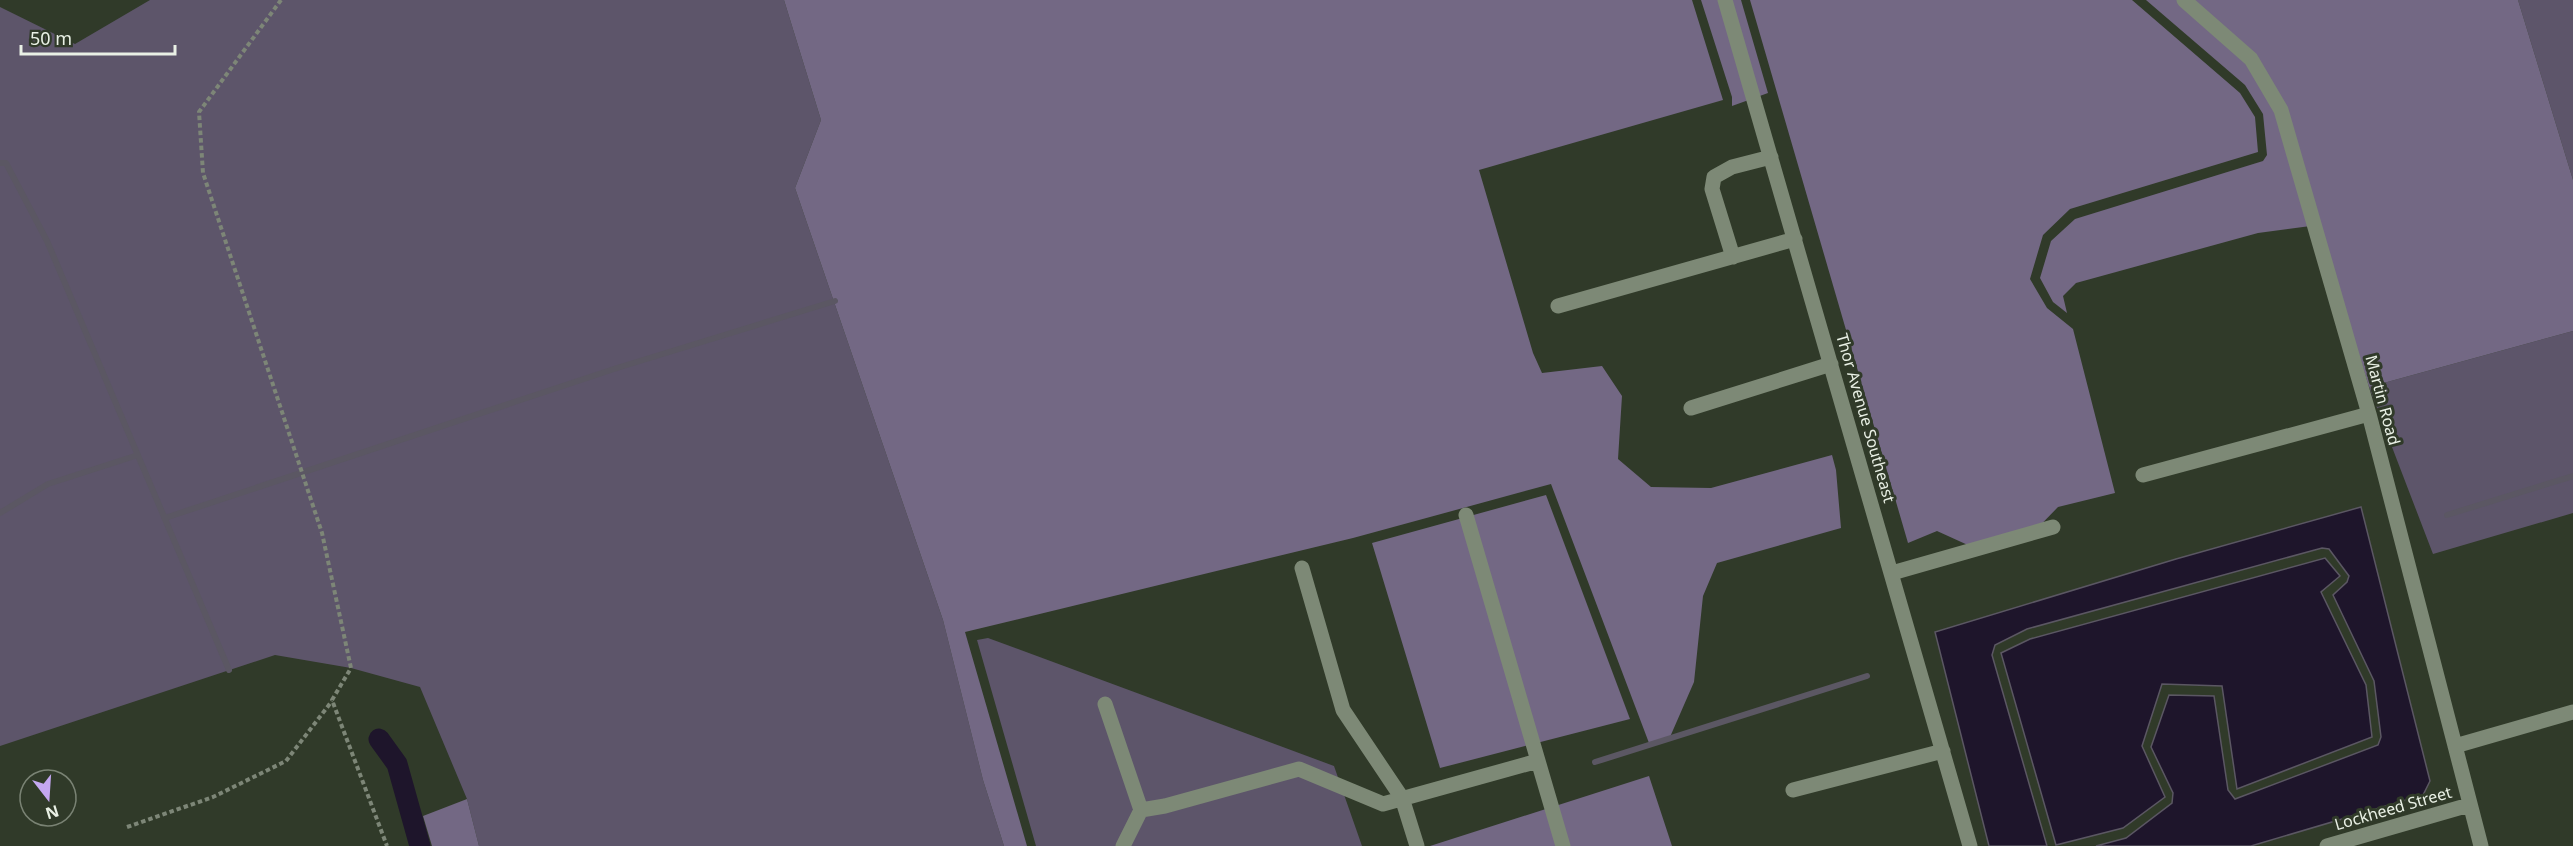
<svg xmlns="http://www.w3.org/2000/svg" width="2573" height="846" font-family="'Noto Sans',sans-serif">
<rect width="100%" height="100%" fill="#303a29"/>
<!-- green -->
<path fill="#5d556a" d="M150,0H784L821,120L795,188L943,620L983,780L1004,846H479L467,799L420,687L351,668L275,655L0,746V7L75,44Z
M2518,0H2573V180Z
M2573,331V513L2433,554L2369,387Z
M988,638L1334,766L1362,846H1036L977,640Z"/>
<!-- forest -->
<path fill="#736884" d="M784,0H1692L1723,100L1479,170L1533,353L1542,373L1602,366L1622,396L1618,459L1651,487L1711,488L1832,455L1836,470L1841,528L1717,563L1703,596L1694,682L1670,737L1649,743L1551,484L1353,538L965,632L1027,846H1004L983,780L943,620L795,188L821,120Z
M1701,0H1741L1768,93L1732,106V97Z
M1750,0H2132L2240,93L2255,117L2258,152L2070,209L2043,235L2030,279L2047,308L2073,329L2115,493L2058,507L2028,538L1970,546L1937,531L1908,543Z
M2146,0H2518L2573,180V331L2369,387L2318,225L2258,233L2076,283L2063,296L2067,313L2053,302L2040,278L2051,241L2075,219L2263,161L2267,155L2263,114L2245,85Z
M1546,495L1630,719L1440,768L1372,543Z
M1649,776L1672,846H1430Z
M467,799L479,846H432L423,816Z"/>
<!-- water -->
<path fill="#1e152b" stroke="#5b5763" stroke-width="1.5" d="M2361,507L2430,781L2423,795L2251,846H2096L2126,838L2172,803L2173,793L2151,747L2169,695L2214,696L2228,790L2235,799L2378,745L2381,737L2374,681L2333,595L2347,582L2349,576L2329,549L2322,548L2027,629L1995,645L1992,655L2047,846H1989L1935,632L2176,559Z
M2325,558L2340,576L2321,592L2366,685L2372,737L2237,789L2222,686L2162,684L2142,746L2165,797L2123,828L2056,845L2001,653L2030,639Z"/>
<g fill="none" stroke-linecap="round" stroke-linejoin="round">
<!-- stream -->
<path stroke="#5b5763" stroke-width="6" d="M0,163H6L47,241L229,670
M0,513L48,484L138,455
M2447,515L2573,476
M165,518L617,368L835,301
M1595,762L1867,676"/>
<!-- canal -->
<path stroke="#1e152b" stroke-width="21" d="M379,739L397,764L420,846"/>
<!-- path -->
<path stroke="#7d8677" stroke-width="4" stroke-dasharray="4.5 3" stroke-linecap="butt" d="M281,0L199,112L203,173L322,533L351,668L332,700L387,846
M127,827L213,797L286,761L332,701"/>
<!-- minor -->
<path stroke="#7d8976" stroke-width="15" d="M1725,0L1970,846
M2184,0L2251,59L2281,110L2369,414L2481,846
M1733,257L1712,189L1714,177L1732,167L1771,157
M1558,306L1795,239
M1691,408L1831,364
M2143,475L2369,414
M1466,515L1563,846
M1302,568L1343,710L1402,798L1417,846
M1892,573L2053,527
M1105,704L1141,810L1165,806L1299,769L1383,804L1538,761
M2455,746L2573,712
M1793,790L1943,751
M1123,846L1141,810
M2327,846L2469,805"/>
</g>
<g text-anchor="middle" stroke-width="6" stroke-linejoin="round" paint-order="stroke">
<!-- street labels -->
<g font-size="16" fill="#e9f0e5" stroke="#303a29">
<text transform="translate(2383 400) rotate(75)" y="6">Martin Road</text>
<text transform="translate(1866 418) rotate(74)" y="6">Thor Avenue Southeast</text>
<text transform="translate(2393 808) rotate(-16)" y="6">Lockheed Street</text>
</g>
</g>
<!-- north arrow -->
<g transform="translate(48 798) rotate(163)"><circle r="28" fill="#303a29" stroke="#7a8374" stroke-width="1.5"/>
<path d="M0-4.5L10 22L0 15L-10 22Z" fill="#c4a7f1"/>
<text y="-9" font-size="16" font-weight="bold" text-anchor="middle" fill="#e9f0e5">N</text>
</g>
<!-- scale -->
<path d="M21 45v9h154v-9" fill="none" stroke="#e9f0e5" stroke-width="3"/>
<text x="30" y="45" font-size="18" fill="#e9f0e5" stroke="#303a29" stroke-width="4.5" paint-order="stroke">50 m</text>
</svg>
